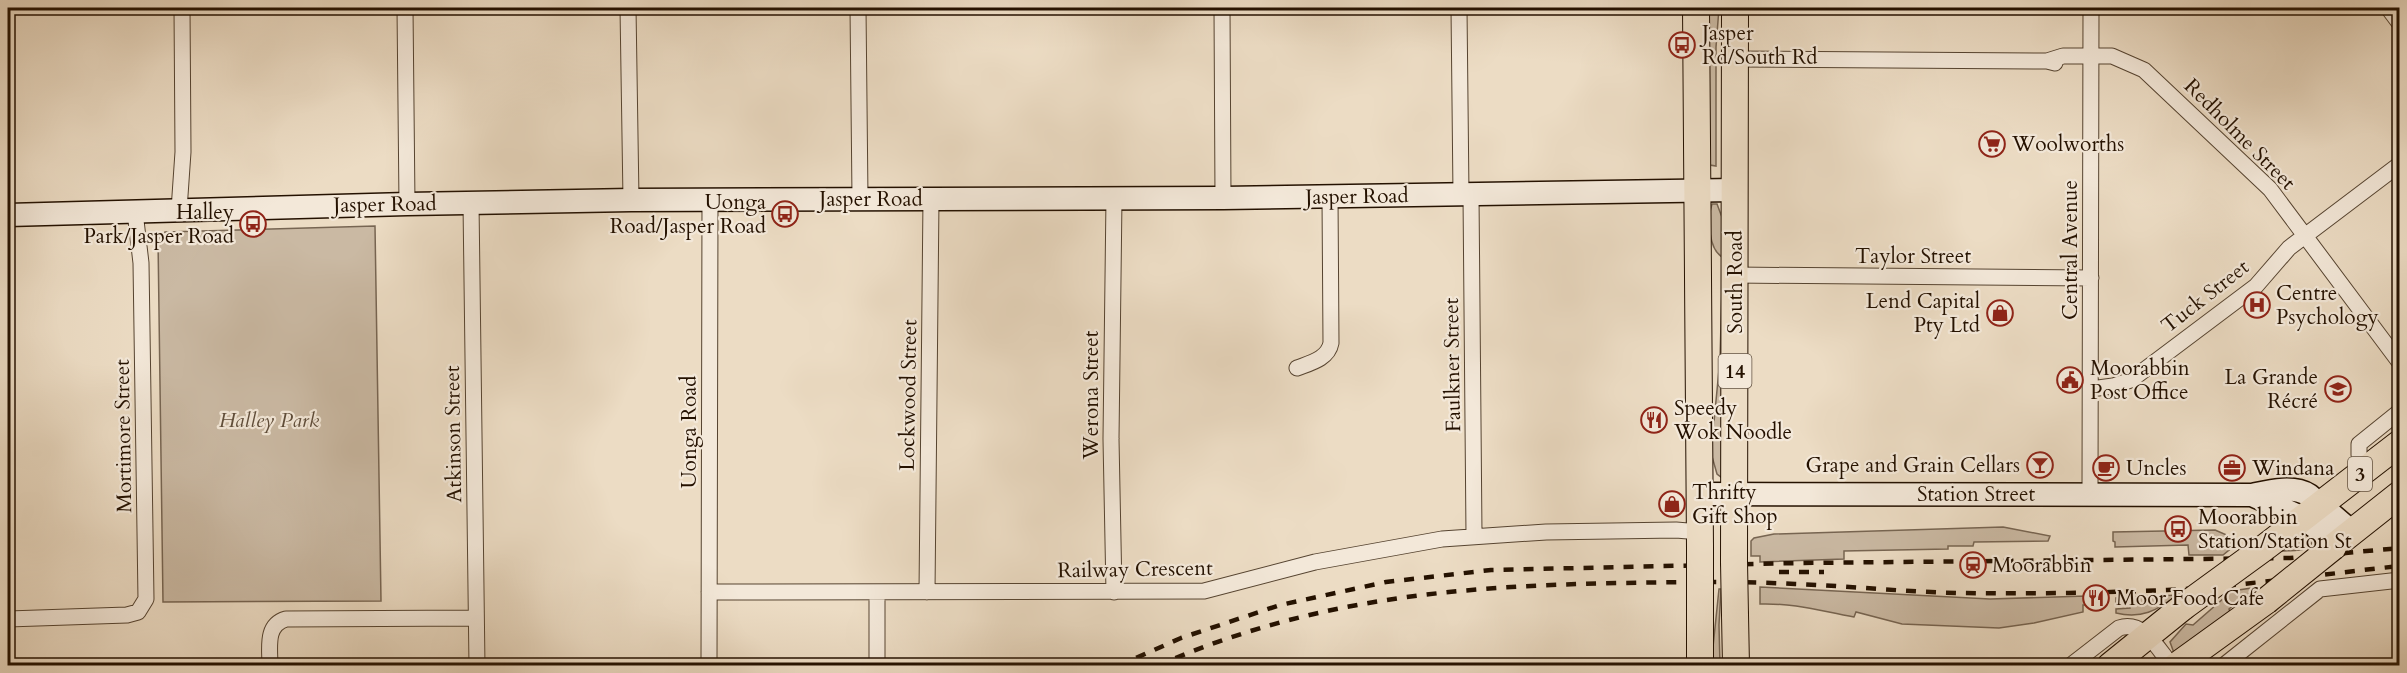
<svg xmlns="http://www.w3.org/2000/svg" width="2407" height="673" font-family="Cardo,serif">
<rect width="100%" height="100%" fill="#ecdcc4"/>
<filter id="stains"><feTurbulence type="fractalNoise" baseFrequency=".00333" numOctaves="4"/><feColorMatrix values="0 0 0 0 .2 0 0 0 0 .09 0 0 0 0 .02 0 0 0 .5 -.17"/></filter>
<radialGradient id="worn" r=".72"><stop offset=".6" stop-color="#630" stop-opacity="0"/><stop offset="1" stop-color="#630" stop-opacity=".3"/></radialGradient>
<!-- green -->
<path fill="#cab9a3" stroke="#776552" stroke-width="1.5" d="M1709,8H1719L1716,47V166L1710,165L1707,63Z
M1712,204H1717L1723,220L1724,258C1708,251 1707,218 1712,204Z
M375,226L381,601L163,602L158,239L165,232Z
M1722,287L1725,475L1721,477L1717,474L1711,453L1720,359Z
M2003,527L2050,536L2048,541L1974,542L1973,546H1948V549L1844,551V559L1760,562V556H1751V541L1754,538L1774,534Z
M2215,530L2229,536L2234,546L2223,555H2189L2188,545L2115,547V542L2113,541V532Z
M2306,533L2314,538C2310,553 2296,550 2283,551Z
M1760,587L1990,599L2086,596V605H2083V612L2034,623L1999,628L1902,624L1856,612L1854,617C1820,611 1796,603 1760,604Z
M2258,587L2229,609L2230,612L2174,653L2170,642L2186,624L2193,625L2232,591Z
M1719,589H1721L1719,625L1720,665H1713V647Z
M2177,595C2157,611 2141,619 2116,613V609L2130,608L2129,602H2116V598Z"/>
<g fill="none" stroke-linecap="round" stroke-linejoin="round">
<!-- minor casing -->
<g stroke="#564431" stroke-width="17">
<path id="minor" d="M405,8L407,204
M628,8L631,200
M858,8L860,198
M1222,8L1223,198
M1459,8L1461,195
M2388,8L2400,24
M1735,59L2047,61L2055,63
M2047,61L2063,56H2112L2144,70L2270,189L2400,363
M1471,195L1474,535
M1114,198L1111,439L1114,592
M471,203L477,666
M179,210L183,152L182,8
M1735,275L2091,278
M1297,368C1310,363 1328,359 1331,343L1330,197
M2091,389L2113,386L2131,380L2256,286L2289,248L2400,164
M2368,468L2359,455V444L2400,411
M2090,493L2091,8
M709,592L1204,591L1315,562L1442,539L1546,532L1676,530L1700,532
M927,592L931,199
M877,593V666
M8,619L127,615L138,612L146,599L141,263L135,212
M270,666C270,648 265,625 286,619L476,618
M709,666L710,199
M2070,666L2119,628C2144,620 2158,649 2172,666
M2223,666L2320,589L2400,580"/>
</g>
<!-- secondary casing -->
<g stroke="#241100" stroke-width="25">
<path id="secondary" d="M8,215L407,204L631,200L1223,198L1734,190
M1700,494L2252,495C2270,491 2293,485 2309,495L2352,532
M2252,495L2303,518L2338,544"/>
</g>
<!-- trunk casing -->
<g stroke="#241100" stroke-width="28">
<path id="trunk" d="M1696,8L1700,547
M2333,547L2400,494
M2264,548L2400,443
M1734,562L1735,8
M1735,615L1736,666
M1700,666V613
M2110,666L2183,607
M2176,666L2266,601"/>
</g>
<!-- minor -->
<use href="#minor" stroke="#f3e8d9" stroke-width="15"/>
<!-- secondary -->
<use href="#secondary" stroke="#f3e8d9" stroke-width="22"/>
<!-- trunk -->
<use href="#trunk" stroke="#ecdcc4" stroke-width="26"/>
<!-- rail -->
<path stroke="#241100" stroke-width="4.5" stroke-dasharray="10 10" stroke-linecap="butt" d="M1779,572H1824
M1118,666L1181,638L1280,605L1386,582L1491,570L1800,563L2290,558L2400,548
M1157,666C1309,599 1455,586 1619,583C1678,582 1737,581 1795,584C1850,586 1905,592 1959,593C2028,594 2098,593 2167,590C2245,586 2322,574 2400,566"/>
<!-- trunk-bridge casing -->
<g stroke="#241100" stroke-width="28" stroke-linecap="butt">
<path id="trunk-bridge" d="M1734,562L1735,615
M2266,601L2333,547
M2183,607L2264,548
M1700,613V547"/>
</g>
<!-- trunk-bridge -->
<use href="#trunk-bridge" stroke="#ecdcc4" stroke-width="26"/>
</g>
<!-- icons -->
<defs>
<g id="bus-ring" transform="scale(1.35)"><circle r="9.5" fill="#f3e8d9" stroke="#8f2418" stroke-width="1.5"/><path d="M-5-6H5V4H4V6H2V4H-2V6H-4V4H-5ZM-3.5-4V0h7V-4ZM-3.5 1.2v1.5H-2V1.2ZM2 1.2v1.5H3.5V1.2Z" fill="#8f2418"/></g>
<g id="supermarket-ring" transform="scale(1.35)"><circle r="9.5" fill="#f3e8d9" stroke="#8f2418" stroke-width="1.5"/><path d="M-6-5.5h2.5l.6 2H6L4.5 2H-2.5L-4.4-4H-6ZM-1.5 3.2a1.3 1.3 0 1 0 .1 0ZM3 3.2a1.3 1.3 0 1 0 .1 0Z" fill="#8f2418"/></g>
<g id="hospital-ring" transform="scale(1.35)"><circle r="9.5" fill="#f3e8d9" stroke="#8f2418" stroke-width="1.5"/><path d="M-5-5h3v3.5h4V-5h3V5h-3V1.5h-4V5h-3Z" fill="#8f2418"/></g>
<g id="shop-ring" transform="scale(1.35)"><circle r="9.5" fill="#f3e8d9" stroke="#8f2418" stroke-width="1.5"/><path d="M-5-2.5h2.3a2.7 3.5 0 0 1 5.4 0H5L5.5 6h-11ZM-1.5-2.5h3a1.5 2.3 0 0 0-3 0Z" fill="#8f2418"/></g>
<g id="civic-ring" transform="scale(1.35)"><circle r="9.5" fill="#f3e8d9" stroke="#8f2418" stroke-width="1.5"/><path d="M-.6-6.5H3V-4.5H.6V-3L4-1V1h2V6H-6V1h2V-1L-.6-3ZM-1.2 2.5V6h2.4V2.5Z" fill="#8f2418"/></g>
<g id="school-ring" transform="scale(1.35)"><circle r="9.5" fill="#f3e8d9" stroke="#8f2418" stroke-width="1.5"/><path d="M0-5L7-2L0 1L-7-2ZM-4 1L0 2.5L4 1V4Q0 6-4 4Z" fill="#8f2418"/></g>
<g id="restaurant-ring" transform="scale(1.35)"><circle r="9.5" fill="#f3e8d9" stroke="#8f2418" stroke-width="1.5"/><path d="M-5-6h1v4h1v-4h1v4h1v-4h1v5L-1.5 .5V6h-2V.5L-5-1ZM5-6V6H3V1.5H1.5Q1.5-4 5-6Z" fill="#8f2418"/></g>
<g id="bar-ring" transform="scale(1.35)"><circle r="9.5" fill="#f3e8d9" stroke="#8f2418" stroke-width="1.5"/><path d="M-6-5H6L.8 .8V4.5H3.5V6h-7V4.5H-.8V.8Z" fill="#8f2418"/></g>
<g id="cafe-ring" transform="scale(1.35)"><circle r="9.5" fill="#f3e8d9" stroke="#8f2418" stroke-width="1.5"/><path d="M-5.5-4.5H6V0H3Q3 3.5 0 3.5H-2.5Q-5.5 3.5-5.5 0ZM3-3.2v2h1.7v-2ZM-6 4.5H4V6H-6Z" fill="#8f2418"/></g>
<g id="office-ring" transform="scale(1.35)"><circle r="9.5" fill="#f3e8d9" stroke="#8f2418" stroke-width="1.5"/><path d="M-6-3h4V-5.5h4V-3h4V5H-6ZM-1-4.5V-3h2v-1.5ZM-6 0V1H6V0Z" fill="#8f2418"/></g>
<g id="station-ring" transform="scale(1.35)"><circle r="9.5" fill="#f3e8d9" stroke="#8f2418" stroke-width="1.5"/><path d="M-3-6H3Q5-6 5-4V2Q5 4 3 4L4.5 6H3L1.5 4h-3L-3 6H-4.5L-3 4Q-5 4-5 2V-4Q-5-6-3-6ZM-3.5-4v3h7v-3ZM-3.5 1v1.5H-2V1ZM2 1v1.5H3.5V1Z" fill="#8f2418"/></g>
</defs>
<g fill-rule="evenodd">
<use href="#bus-ring" x="1682" y="45"/>
<use href="#supermarket-ring" x="1992" y="144"/>
<use href="#bus-ring" x="785" y="214"/>
<use href="#bus-ring" x="253" y="224"/>
<use href="#hospital-ring" x="2257" y="305"/>
<use href="#shop-ring" x="2000" y="313"/>
<use href="#civic-ring" x="2070" y="380"/>
<use href="#school-ring" x="2338" y="389"/>
<use href="#restaurant-ring" x="1654" y="420"/>
<use href="#bar-ring" x="2040" y="465"/>
<use href="#cafe-ring" x="2106" y="468"/>
<use href="#office-ring" x="2232" y="468"/>
<use href="#shop-ring" x="1672" y="504"/>
<use href="#bus-ring" x="2178" y="529"/>
<use href="#station-ring" x="1973" y="565"/>
<use href="#restaurant-ring" x="2096" y="598"/>
</g>
<g text-anchor="middle" stroke-width="4.5" stroke-linejoin="round" paint-order="stroke">
<!-- shield labels -->
<g fill="#f3e8d9" stroke="#625241" stroke-width="1.5">
<rect x="1718.5" y="354" width="33" height="34" rx="4.5"/>
<rect x="2348" y="457" width="24" height="34" rx="4.5"/>
</g>
<g font-size="20" font-weight="bold" fill="#241100">
<text x="1735" y="378">14</text>
<text x="2360" y="481">3</text>
</g>
<!-- poi labels -->
<g font-size="21" fill="#241100" stroke="#f3e8d9" text-anchor="start">
<text x="1702" y="40">Jasper<tspan x="1702" dy="24">Rd/South Rd</tspan></text>
<text x="2012" y="151">Woolworths</text>
<text x="766" y="209" text-anchor="end">Uonga<tspan x="766" dy="24">Road/Jasper Road</tspan></text>
<text x="234" y="219" text-anchor="end">Halley<tspan x="234" dy="24">Park/Jasper Road</tspan></text>
<text x="2276" y="300">Centre<tspan x="2276" dy="24">Psychology</tspan></text>
<text x="1980" y="308" text-anchor="end">Lend Capital<tspan x="1980" dy="24">Pty Ltd</tspan></text>
<text x="2090" y="375">Moorabbin<tspan x="2090" dy="24">Post Office</tspan></text>
<text x="2318" y="384" text-anchor="end">La Grande<tspan x="2318" dy="24">Récré</tspan></text>
<text x="1674" y="415">Speedy<tspan x="1674" dy="24">Wok Noodle</tspan></text>
<text x="2020" y="472" text-anchor="end">Grape and Grain Cellars</text>
<text x="2126" y="475">Uncles</text>
<text x="2252" y="475">Windana</text>
<text x="1692" y="499">Thrifty<tspan x="1692" dy="24">Gift Shop</tspan></text>
<text x="2198" y="524">Moorabbin<tspan x="2198" dy="24">Station/Station St</tspan></text>
<text x="1992" y="572">Moorabbin</text>
<text x="2116" y="605">Moor Food Cafe</text>
</g>
<!-- street labels -->
<g font-size="21" fill="#241100" stroke="#f3e8d9">
<text transform="translate(2240 134) rotate(45)" y="7">Redholme Street</text>
<text transform="translate(1357 196) rotate(-1)" y="7">Jasper Road</text>
<text x="871" y="206">Jasper Road</text>
<text transform="translate(385 204) rotate(-1)" y="7">Jasper Road</text>
<text transform="translate(2070 250) rotate(-90)" y="7">Central Avenue</text>
<text x="1913" y="263">Taylor Street</text>
<text transform="translate(1735 282) rotate(-90)" y="7">South Road</text>
<text transform="translate(2205 296) rotate(-38)" y="7">Tuck Street</text>
<text transform="translate(1452 365) rotate(-91)" y="7">Faulkner Street</text>
<text transform="translate(908 395) rotate(-89)" y="7">Lockwood Street</text>
<text transform="translate(1091 395) rotate(-90)" y="7">Werona Street</text>
<text transform="translate(689 432) rotate(-90)" y="7">Uonga Road</text>
<text transform="translate(453 434) rotate(-91)" y="7">Atkinson Street</text>
<text transform="translate(123 436) rotate(-91)" y="7">Mortimore Street</text>
<text x="1976" y="501">Station Street</text>
<text transform="translate(1135 569) rotate(-1)" y="7">Railway Crescent</text>
</g>
<!-- park labels -->
<g font-size="21" font-style="italic" fill="#5e4c39" stroke="#f3e8d9">
<text x="269" y="427">Halley Park</text>
</g>
</g>
<!-- margin -->
<rect width="2407" height="673" fill="none" stroke="#ecdcc4" stroke-width="30"/>
<rect x="9" y="9" width="2389" height="655" fill="none" stroke="#241100" stroke-width="3"/>
<rect x="15" y="15" width="2377" height="643" fill="none" stroke="#241100" stroke-width="1.5"/>
<rect width="100%" height="100%" filter="url(#stains)"/>
<rect width="100%" height="100%" fill="url(#worn)"/>
</svg>
